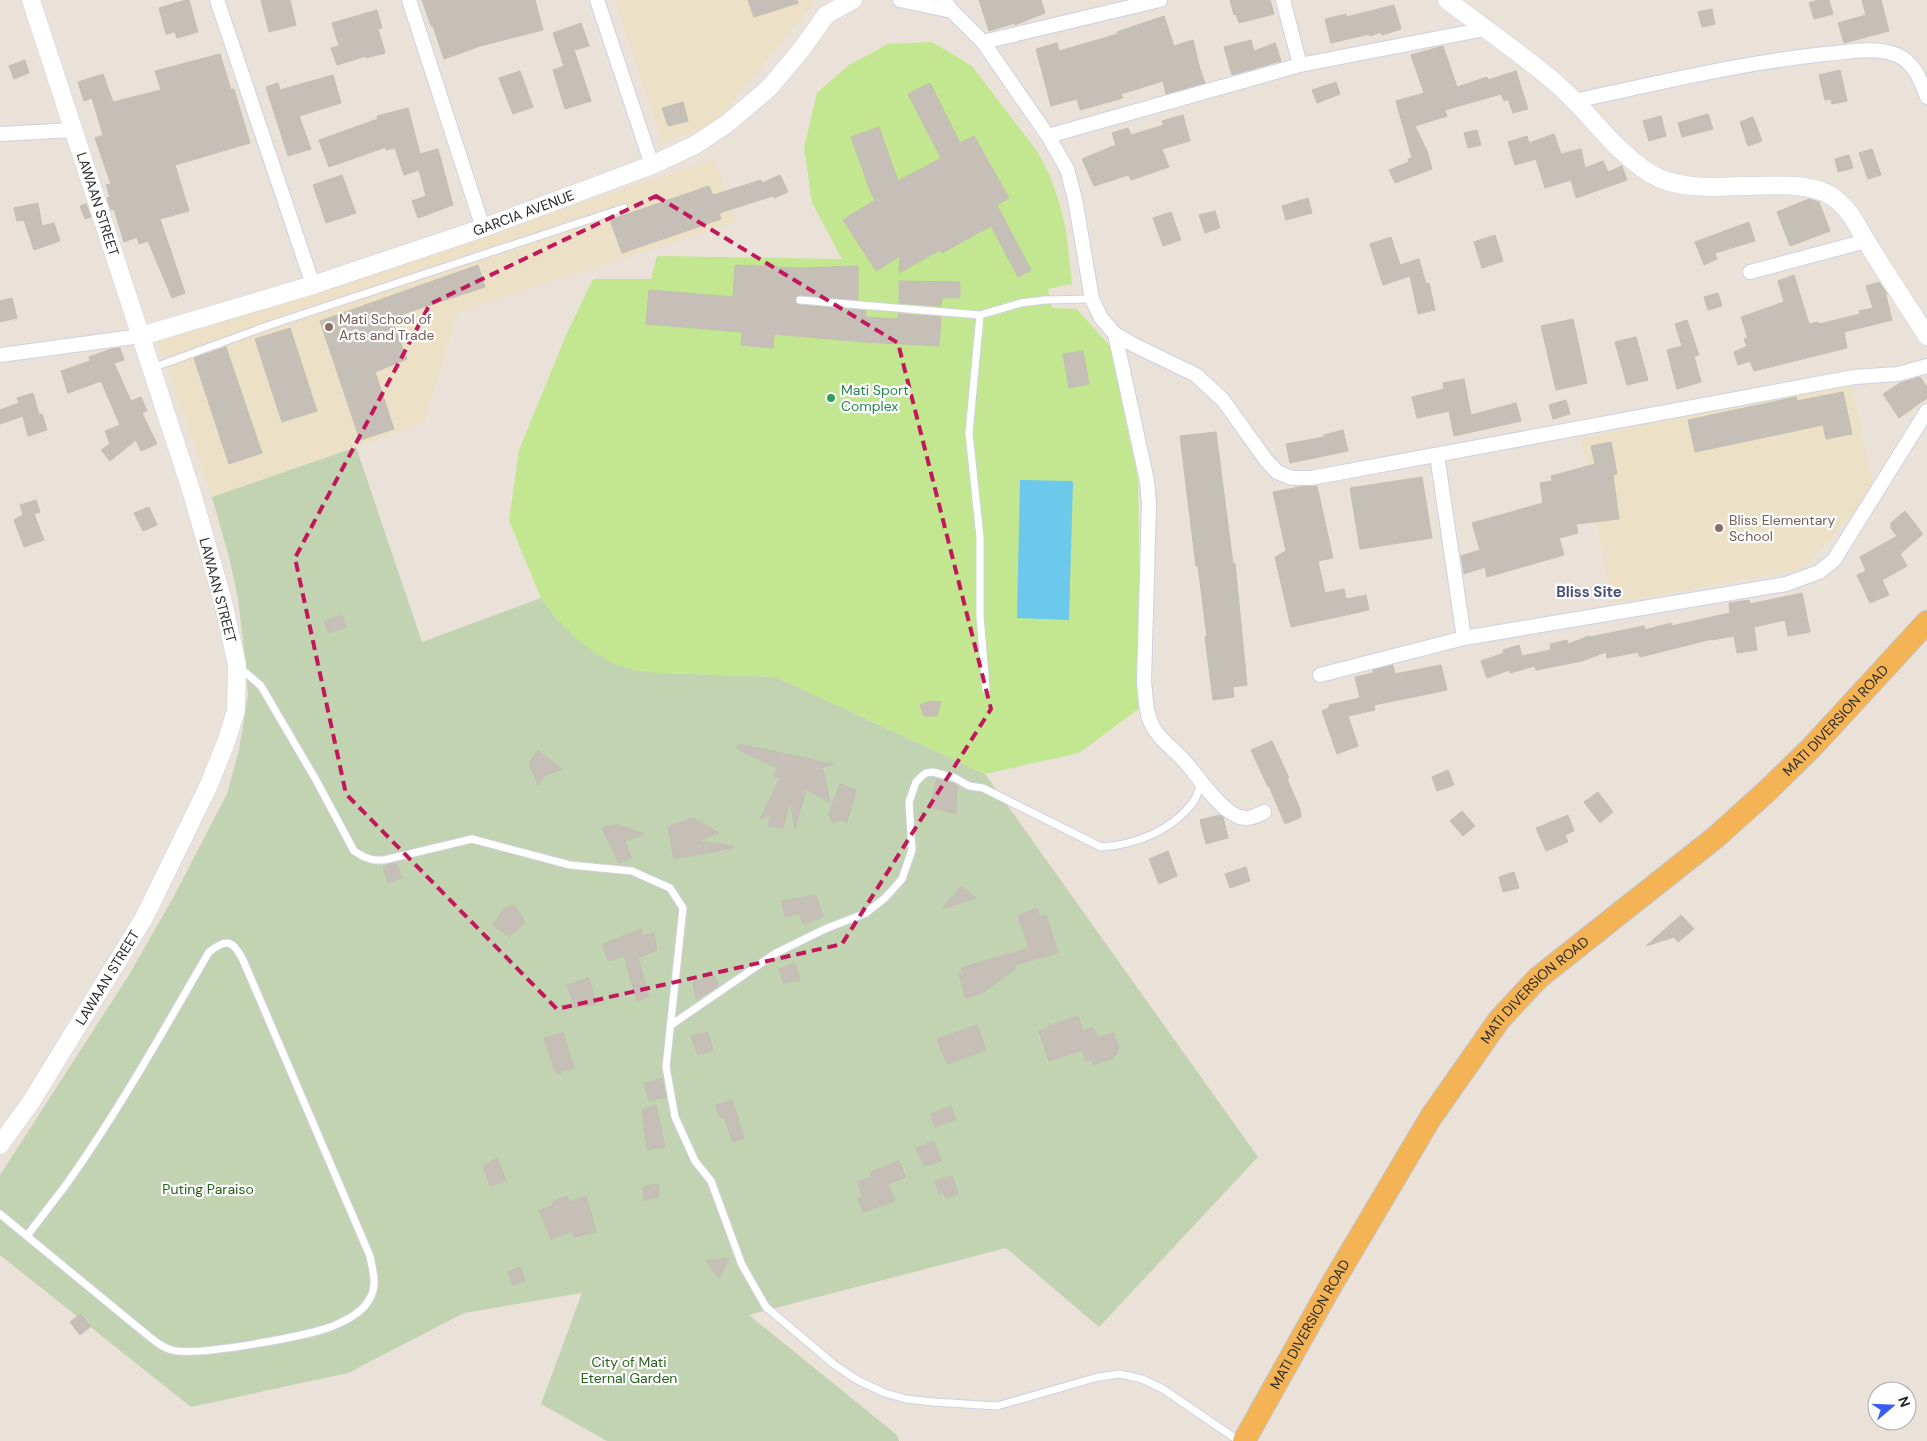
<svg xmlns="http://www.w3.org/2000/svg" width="1927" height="1441" font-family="'DM Sans',sans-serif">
<rect width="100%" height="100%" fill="#eae2d8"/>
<!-- education -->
<path fill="#ece0c7" d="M615,0H812L813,4L713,125L662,143Z
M715,159L736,222L458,312L424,423L212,497L158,342Z
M1851,381L1874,489L1805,568L1612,604L1581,439Z"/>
<!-- cemetery -->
<path fill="#c1d3b0" d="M356,447L422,642L541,598L556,618L659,673L776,677L985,774L1258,1157L1099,1327L1006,1248L749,1315L897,1435L899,1441H607L541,1404L582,1293L464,1313L348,1373L191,1407L0,1255V1175L129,975L174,896L227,794L239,750L248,695L244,649L238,599L229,557L212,497Z"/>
<!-- pitch -->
<path fill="#c2e790" d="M932,42L972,66L1037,151L1050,176L1059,202L1066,230L1072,284L1048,289L1052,308L1077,309L1110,346L1138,479L1141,707L1079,753L985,774L776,677L659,673L638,671L617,665L595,653L576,638L556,618L541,598L509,521L519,450L567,333L593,279H651L657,256L842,259L812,203L804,147L817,93L849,65L888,44Z"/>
<!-- water -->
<path fill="#6cc9eb" d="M1020,480L1073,481L1069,620L1017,618Z"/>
<!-- building -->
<path fill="#c5bfb8" stroke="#c4beb2" d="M186,0H189L198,32L177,38L175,32L166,34L159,8Z
M261,0H290L296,25L269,32Z
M422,0H535L543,30L480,46L444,59L433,26H431Z
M748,0H797L798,3L754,17Z
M979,0H1041L1045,13L1015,25V23L989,31Z
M1230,0H1270L1274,14L1239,23L1236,14L1234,15Z
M1818,0H1829L1833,14L1814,19L1809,3Z
M1862,0H1881L1889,31L1844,43L1838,23L1866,15Z
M1394,5L1401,29L1382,35L1381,32L1370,36L1369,34L1331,43L1325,19L1346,14V17Z
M1712,9L1715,24L1702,27L1698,12Z
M377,10L382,28L378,29L385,53L366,58V56L337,65L331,48L339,46L332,23Z
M1164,16L1174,46L1193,40L1200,69L1205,83L1166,94L1163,81L1121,94L1123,98L1080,110L1077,99L1051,106L1036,49L1057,43L1059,51L1118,34L1117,32Z
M581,23L589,46L574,50L591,101L565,109L553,70L564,66L553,33Z
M1251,40L1254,51L1275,43L1281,61L1232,75L1224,47Z
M1443,46L1457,87L1487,77L1488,80L1516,71L1528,109L1513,113L1508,99L1504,101L1501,94L1445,110L1447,116L1415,126L1427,151L1432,169L1395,183L1389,170L1409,162L1408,159L1412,158L1396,101L1424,93L1411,55Z
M220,54L231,90L234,89L250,143L175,165L189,211L160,219L185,293L172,298L148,241L139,244L137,237L124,242L114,209L111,210L107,198L110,197L106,185L111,184L95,138L103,135L92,98L84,101L78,82L103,74L113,102L161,90L155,71Z
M25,60L29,73L14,79L9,66Z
M1840,70L1847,101L1832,104L1831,99L1825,100L1819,75Z
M520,71L533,107L513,114L499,78Z
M333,75L341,103L299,116L311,149L288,156L266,87L278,83L280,90Z
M1336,82L1340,94L1317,103L1312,90Z
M930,83L960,143L974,136L1009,198L997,205L1031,270L1018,277L991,226L942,253L940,250L899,273L900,256L876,271L843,220L875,200L870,190L851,137L879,127L898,181L941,158L908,94Z
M683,102L688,121L668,126L662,108Z
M408,108L420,154L438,149L453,205L418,218L412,201L426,196L419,170L404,175L395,148L386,150V147L329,167L319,140L378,119L377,116Z
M1708,114L1713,129L1682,137L1678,123Z
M1183,115L1190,141L1162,149L1169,167L1131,180L1129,175L1094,186L1082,159L1116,145L1112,133L1128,128L1131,135L1164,125L1162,121Z
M1661,116L1666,136L1649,141L1643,121Z
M1753,117L1762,141L1748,146L1740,122Z
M1477,130L1481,145L1468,148L1464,133Z
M1554,134L1561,154L1581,149L1585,168L1603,161L1608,172L1622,166L1627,180L1576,198L1571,180L1545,188L1536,159L1515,165L1508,142L1527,136L1529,143Z
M1872,149L1881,175L1868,179L1859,153Z
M1849,155L1853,168L1838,172L1835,159Z
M342,175L356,213L326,223L313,185Z
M780,175L788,192L774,198L773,196L719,213L721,219L622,253L610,220L709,186L713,195L761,180L762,183Z
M1308,198L1312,213L1286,220L1282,206Z
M1809,199L1819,202L1830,231L1790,246L1777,212Z
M38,203L42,226L54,223L60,241L34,250L24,220L17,221L14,208Z
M86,204L91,217L85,219L80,206Z
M1215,211L1220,228L1205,233L1199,215Z
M1171,212L1181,240L1163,246L1153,218Z
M1749,222L1755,241L1715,253L1717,259L1704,265L1695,242Z
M1495,235L1503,261L1482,268L1474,242Z
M1391,237L1400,265L1419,259L1426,284L1429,283L1435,310L1418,314L1410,276L1383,285L1370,244Z
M478,265L485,287L391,318L407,359L375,372L394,429L360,440L320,321Z
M735,265L800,268L858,266V300L800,295L795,297V303L800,305L866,311V317L898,319V314L941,317L939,346L864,342L774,334L773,348L741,345L742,332L646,324L649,290L733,297Z
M1794,275L1809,324L1818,322L1819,324L1860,314L1859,311L1873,308L1866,286L1879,282L1887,294L1886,295L1892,320L1844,332L1847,348L1754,371L1750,361L1738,365L1734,352L1747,346L1744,339L1748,338L1741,317L1784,302L1778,281Z
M899,281L960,282V298H942L941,306L899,303Z
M1718,293L1722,306L1708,310L1704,297Z
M12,298L17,318L0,322V301Z
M1573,319L1587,383L1556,390L1541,326Z
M1687,320L1699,355L1694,356L1701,382L1677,389L1667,350L1682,346L1675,324Z
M290,328L317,411L282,422L255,339Z
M1636,337L1648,380L1627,385L1615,342Z
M226,347L262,453L229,464L194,358Z
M120,348L124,360L114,363L131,401L141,397L147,411L142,413L157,444L141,451L136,440L110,461L101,450L110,444L105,431L120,425L101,381L68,393L61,371L90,361L89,357L111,349Z
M1083,351L1089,384L1069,388L1063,354Z
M1920,377L1927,387V398L1899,418L1883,394L1900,383Z
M1464,379L1471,415L1516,403L1521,421L1454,436L1449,411L1417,418L1412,397L1444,389L1443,383Z
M1843,392L1852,434L1826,439L1823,425L1695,452L1688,420L1796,397L1797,401Z
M33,393L39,415L42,414L47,430L28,436L23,416L0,424V410L19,403L17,398Z
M1566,400L1570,414L1553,419L1549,405Z
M1343,430L1348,451L1290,463L1286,444L1324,437V435Z
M1216,432L1233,564L1235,563L1247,685L1233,687L1234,697L1213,700L1205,637H1207L1198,566H1196L1180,436Z
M1611,442L1617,474L1613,475L1619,519L1576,524L1578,533L1559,538L1564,555L1487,577L1485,567L1464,574L1461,556L1480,550L1472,523L1543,503L1540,483L1552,481L1551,476L1595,464L1591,446Z
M1422,477L1432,538L1360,549L1350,488Z
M1317,486L1333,558L1318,561L1325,593L1344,589L1346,599L1366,595L1369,610L1291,627L1275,557L1286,551L1273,492L1299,487Z
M36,500L40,512L34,514L44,540L24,547L14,520L23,515L20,505Z
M149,507L157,525L143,531L134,513Z
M1905,511L1923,534L1900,554L1907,566L1882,580L1889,595L1870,603L1857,575L1866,571L1860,557L1897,536L1891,529V523Z
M1802,593L1810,632L1788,636L1785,620L1754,627L1757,650L1737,653L1734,636L1712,640V639L1640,657L1638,652L1607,658L1606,652L1582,661L1536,670L1535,666L1510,673L1509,670L1487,678L1481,661L1504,653L1503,650L1519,645L1522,656L1551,650L1550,644L1567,640L1568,644L1589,636L1590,637L1644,626L1645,630L1671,623V626L1730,613L1729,603L1749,600L1750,604Z
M342,615L346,627L328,633L324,621Z
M1393,665L1395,674L1441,665L1447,690L1374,705L1375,710L1348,716L1358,746L1337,754L1322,711L1329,708V705L1360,698L1355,677L1373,673V670Z
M931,701L941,702L937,716H924L920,705Z
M1272,741L1289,778L1287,779L1300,809L1301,817L1285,824L1269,786L1268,787L1251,750Z
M739,744L834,764L820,768V769H823L830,803L806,789L795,829L790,799L783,828L768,826L771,815L760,819L780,778L774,776L777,768L737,749Z
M538,751L562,769L544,776L538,785L529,763Z
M1448,770L1454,785L1437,791L1432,777Z
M937,779L957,785L956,814L930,807Z
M840,784L856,790L847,822L841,820L832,823L829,813Z
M1598,792L1613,812L1600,823L1584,802Z
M1462,811L1475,826L1463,836L1450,821Z
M1220,815L1223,817L1228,838L1206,844L1200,820Z
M1568,815L1574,831L1565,835L1568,842L1546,851L1536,828Z
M693,818L719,833L698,841L733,846V848L674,859L668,827Z
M615,824L644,834L625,841L631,858L619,863L602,828Z
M1168,851L1177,876L1159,884L1149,859Z
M396,863L402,878L388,883L383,866Z
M1246,867L1250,881L1230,888L1225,874Z
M1514,872L1519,888L1503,892L1499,877Z
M961,886L976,898L942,909Z
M816,895L823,917L803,925L799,913L785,917L782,901Z
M509,906H515L525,922L509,937L493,925L504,909Z
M1037,908L1040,917L1046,915L1058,953L1015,965L1016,968L984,992L966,998L959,974L963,972L961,968L1029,948L1018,916Z
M1681,915L1694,929L1678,942L1674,937L1646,946Z
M641,929L643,936L654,933L657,950L638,958L649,997L637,1001L624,956L608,961L603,944Z
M795,963L800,980L784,984L779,969Z
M715,976L718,987L696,999L693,982Z
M589,978L596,1004L587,1006L584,1005L575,1008L567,985Z
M1078,1016L1083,1031L1093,1027L1098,1038L1114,1033L1119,1048L1117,1049L1118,1054L1113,1056L1114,1058L1093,1065L1091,1059L1086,1061L1082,1050L1049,1061L1039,1031L1048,1028V1026Z
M977,1025L986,1050L947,1064L937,1039Z
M708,1032L713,1050L698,1055L691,1036Z
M563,1033L574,1068L556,1074L544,1038Z
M662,1079L666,1097L649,1101L644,1083Z
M732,1100L744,1138L733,1142L724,1117L720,1118L716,1105Z
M656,1105L665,1147L647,1150L642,1110Z
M951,1106L956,1119L935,1127L931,1114Z
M934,1141L941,1161L924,1166L916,1148Z
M497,1158L506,1181L490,1186L483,1166Z
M899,1161L905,1177L888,1184L895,1201L863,1212L858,1199L863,1197L858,1182L872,1177L870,1172Z
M952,1176L958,1194L946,1198L943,1192L939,1194L935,1181Z
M658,1184L659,1197L644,1201L643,1186Z
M567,1196L569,1202L586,1196L596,1232L574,1237L572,1231L551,1239L539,1210L553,1206L552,1202Z
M729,1258L719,1279L706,1261Z
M521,1267L525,1281L512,1285L508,1272Z
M80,1314L91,1326L80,1335L70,1322Z"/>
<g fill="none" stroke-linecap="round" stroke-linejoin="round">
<!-- service casing -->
<g stroke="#ced1e0" stroke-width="9">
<path id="service" d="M800,300L980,315L1021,303L1044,300L1092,299
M980,315L969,433L980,537V616L986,689
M152,368L270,325L624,208
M239,667L261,686L316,780L354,851L364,857L374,860H384L472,839L570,865L632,871L670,888L683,908L666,1067L675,1117L695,1161L711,1181L742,1265L766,1307L836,1366L859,1381L885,1393L906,1399L934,1402L997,1406L1098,1377L1120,1374L1142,1379L1163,1389L1239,1441
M671,1025L776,953L825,929L866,913L885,898L902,879L912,850L909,802L916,782L922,776L926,773L933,772L955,778L969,786L983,788L1101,847C1136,845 1173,830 1194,801C1197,796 1199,789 1201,783
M0,1214L146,1334C154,1340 162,1348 172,1350C195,1357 309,1336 333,1326C345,1321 362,1313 369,1300C378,1286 373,1272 370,1256L243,960C233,940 227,938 209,952C164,1029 120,1109 68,1182C55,1200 40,1218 27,1236"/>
</g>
<!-- minor casing -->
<g stroke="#ced1e0" stroke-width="16">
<path id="minor" d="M217,0L313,285
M409,0L483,228
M597,0L652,165
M900,0L952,11
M944,0L952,11L983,42L1048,136L1067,169L1075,199L1092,299L1101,318L1115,334L1136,346L1196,375L1223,400L1266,460L1277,472L1292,478H1311L1854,377L1898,374L1927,366
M1283,0L1300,65
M983,42L1160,0
M1574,101C1659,83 1740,63 1825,54C1849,52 1875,46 1897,55C1914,62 1921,81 1927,97
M0,134L74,130
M1048,136L1300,65L1485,29
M1750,272L1866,241
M1115,334L1147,481L1149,504L1144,682C1146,697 1145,713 1153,727C1161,742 1177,751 1187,764C1199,778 1225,818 1246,818C1253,818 1258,815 1264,812
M0,355L141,336
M1437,455L1464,638
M1320,675L1464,638L1786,584L1819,572L1834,560L1927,411"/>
</g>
<!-- tertiary casing -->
<g stroke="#ced1e0" stroke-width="19">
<g id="tertiary">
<path d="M1447,0C1484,28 1523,55 1558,85C1590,113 1614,151 1651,174C1702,205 1800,166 1838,201C1854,215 1857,227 1868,244C1887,275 1907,305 1927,336"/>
<path id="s1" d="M141,336L313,285L483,228L652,165L695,145L728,123L769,88L801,50L826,15L853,0"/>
<path id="s2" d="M0,1145L31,1102L144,918L208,787L225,745L236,711L237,665L234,651L222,598L192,493L31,0"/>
</g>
</g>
<!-- trunk casing -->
<g stroke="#c3c3c3" stroke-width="24">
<g id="trunk">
<path id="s3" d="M1244,1441L1329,1289L1431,1117L1499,1020L1538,978L1716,837L1767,791L1813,746L1927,622"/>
</g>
</g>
<!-- service -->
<use href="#service" stroke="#fff" stroke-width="7"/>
<!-- minor -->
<use href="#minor" stroke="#fff" stroke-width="14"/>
<!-- tertiary -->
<use href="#tertiary" stroke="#fff" stroke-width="18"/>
<!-- trunk -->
<use href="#trunk" stroke="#f4b456" stroke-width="22"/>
</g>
<!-- marked area -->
<path fill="none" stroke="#c2185b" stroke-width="4" stroke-dasharray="10 6" stroke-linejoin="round" d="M656,196L898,343L991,709L842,944L557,1009L346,794L295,558L430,304Z"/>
<!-- markers -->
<g fill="#8d6e63" stroke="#fff" stroke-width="2">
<circle cx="329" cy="327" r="5"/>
<circle cx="1719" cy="528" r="5"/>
</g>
<circle fill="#2e9e5b" stroke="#fff" stroke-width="2" cx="831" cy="398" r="5"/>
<g text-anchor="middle" stroke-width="4.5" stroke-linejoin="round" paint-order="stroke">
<!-- street labels -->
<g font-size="14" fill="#272727" stroke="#fff">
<text transform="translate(98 204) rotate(72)" y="5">LAWAAN STREET</text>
<text dy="5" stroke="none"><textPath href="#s1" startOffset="402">GARCIA AVENUE</textPath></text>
<text transform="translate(218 590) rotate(75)" y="5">LAWAAN STREET</text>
<text dy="5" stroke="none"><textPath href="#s3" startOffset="944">MATI DIVERSION ROAD</textPath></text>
<text dy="5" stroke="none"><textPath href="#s2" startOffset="199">LAWAAN STREET</textPath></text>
<text dy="5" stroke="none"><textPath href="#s3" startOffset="539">MATI DIVERSION ROAD</textPath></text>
<text dy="5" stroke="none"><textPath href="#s3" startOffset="134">MATI DIVERSION ROAD</textPath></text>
</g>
<!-- education labels -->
<g font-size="14" fill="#785e54" stroke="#fff" text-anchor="start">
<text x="339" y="324">Mati School of<tspan x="339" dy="16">Arts and Trade</tspan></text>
<text x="1729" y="525">Bliss Elementary<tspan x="1729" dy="16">School</tspan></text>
</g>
<!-- leisure labels -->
<g font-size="14" fill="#27864d" stroke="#fff" text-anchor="start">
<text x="841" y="395">Mati Sport<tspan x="841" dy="16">Complex</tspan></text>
</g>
<!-- park labels -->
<g font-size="14" fill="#28611a" stroke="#fff">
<text x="208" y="1194">Puting Paraiso</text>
<text x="629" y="1367">City of Mati<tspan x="629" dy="16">Eternal Garden</tspan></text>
</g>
<!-- neighbourhood labels -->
<g font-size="15" font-weight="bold" fill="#495176" stroke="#fff">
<text x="1589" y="597">Bliss Site</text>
</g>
</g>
<!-- north arrow -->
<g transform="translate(1892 1406) rotate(71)"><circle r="24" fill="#ffffff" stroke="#a9a9a9"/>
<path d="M0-4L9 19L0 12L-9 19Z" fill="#395bf6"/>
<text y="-8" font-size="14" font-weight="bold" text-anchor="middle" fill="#272727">N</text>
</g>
</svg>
